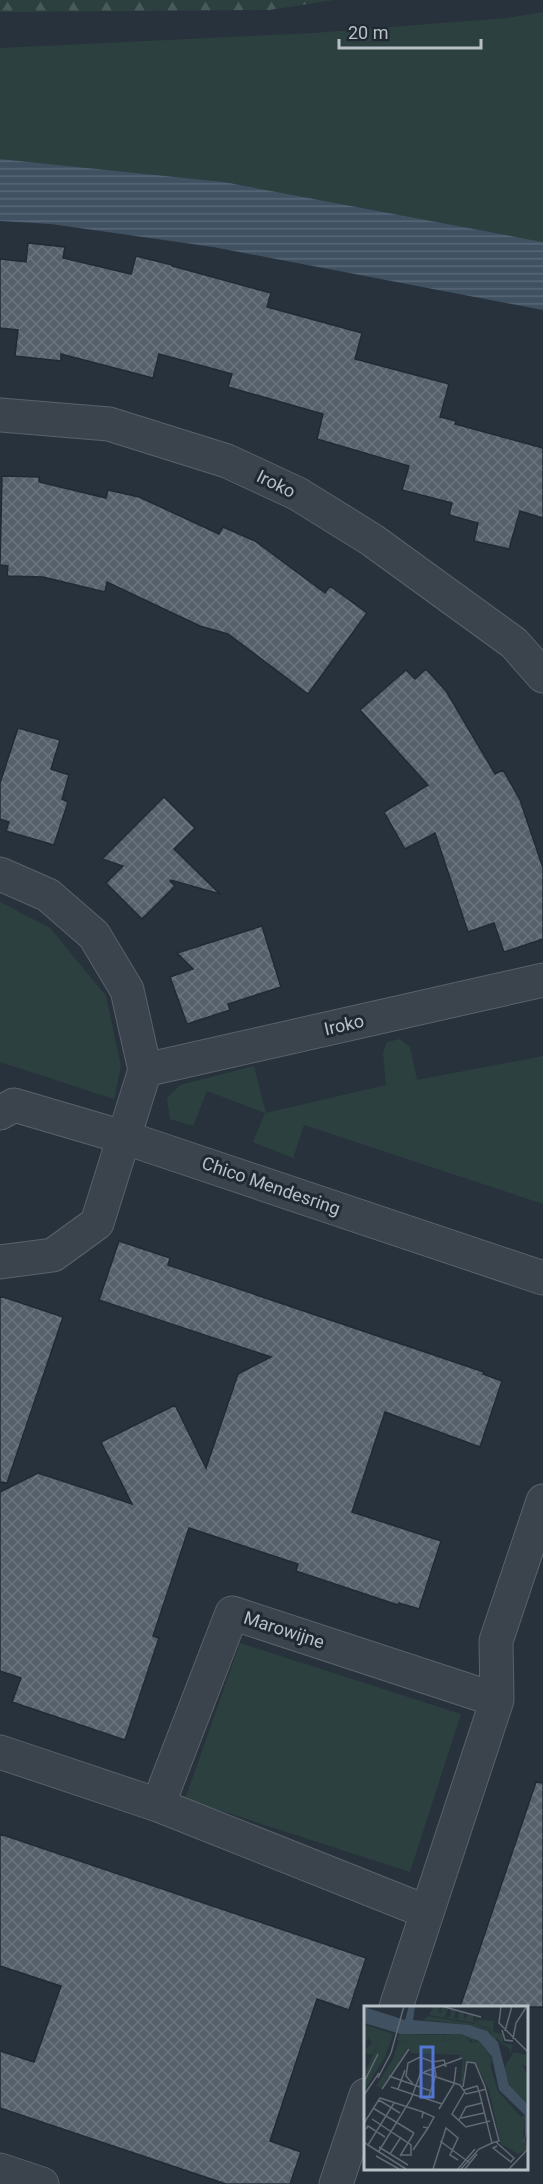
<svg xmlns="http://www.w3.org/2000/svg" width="543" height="2184" font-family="Roboto,sans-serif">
<defs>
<pattern id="forest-firs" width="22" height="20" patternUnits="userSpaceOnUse" patternTransform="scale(1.5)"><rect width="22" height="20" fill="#2c403f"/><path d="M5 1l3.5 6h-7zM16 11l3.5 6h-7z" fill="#485a59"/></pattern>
<pattern id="water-rules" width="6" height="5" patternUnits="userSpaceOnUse" patternTransform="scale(1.5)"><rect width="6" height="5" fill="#405162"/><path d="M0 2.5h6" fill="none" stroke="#596877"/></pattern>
<pattern id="building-cross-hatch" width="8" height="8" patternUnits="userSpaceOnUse" patternTransform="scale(1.5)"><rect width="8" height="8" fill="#55606b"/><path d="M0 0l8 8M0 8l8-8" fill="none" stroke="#6b757f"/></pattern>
</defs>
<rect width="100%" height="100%" fill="#28323c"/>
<!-- green -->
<path fill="#2c403f" d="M543,12V242L224,182L0,159V48L313,33L506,18Z
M0,902L50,928L106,996L121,1066L114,1099L0,1062Z
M400,1039L410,1047L417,1080L543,1056V1204L304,1125L293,1158L253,1142L265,1113L207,1091L193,1126L170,1119L167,1098L180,1085L254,1066L266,1113L386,1085L383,1053L387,1042Z
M240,1643L461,1714L410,1872L185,1799Z"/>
<!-- forest -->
<path fill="url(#forest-firs)" d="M0,0H334L269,10L0,12Z"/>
<!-- water -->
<path fill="url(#water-rules)" d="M0,159L224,182L543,242V310L213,247L51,224L0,221Z"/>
<!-- building -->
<path fill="url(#building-cross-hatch)" stroke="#222b33" stroke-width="1.5" d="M28,243L65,247L63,258L131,274L136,256L172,265V266L271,293L267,307L362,333L355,359L449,384L440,417L456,421L455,424L543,448V518L520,511L509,549L474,541L478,523L449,515L452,503L402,490L409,466L317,439L323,414L228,387L232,374L159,354L153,378L61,354V361L15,356L18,330L0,328V259L26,262Z
M2,476L39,477V482L106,498L108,490L139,497L219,534L223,527L255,541L325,593L330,586L367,613L308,694L228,634L200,626L107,582L105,592L43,577L7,576L8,566L0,565Z
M426,669L446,691L495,774L503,770L520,800L543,868V939L504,952L494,923L468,932L435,833L405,849L384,812L428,785L360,710L406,670L415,679Z
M18,728L60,740L51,769L69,775L62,799L68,802L54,845L6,831L9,822L0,819V783Z
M164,797L195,828L174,849L220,894L171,880L170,881L175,886L142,919L106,883L123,866L102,859Z
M262,926L281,987L228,1004L230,1010L187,1024L170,977L193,969L177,953Z
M119,1241L170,1258L168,1265L484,1372L483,1374L502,1381L480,1447L385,1412L352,1512L441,1541L419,1609L399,1603L398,1605L296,1571L298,1564L189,1528L153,1636L159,1638L125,1740L12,1702L21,1678L0,1671V1492L38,1473L132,1504L101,1442L175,1405L206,1468L238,1374L271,1357L99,1300Z
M0,1296L63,1317L7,1483L0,1482Z
M536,1782L543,1783V2007H460Z
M0,1834L366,1958L349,2010L317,1999L270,2141L301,2152L290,2184H226L0,2108V2051L34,2062L61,1986L0,1966Z"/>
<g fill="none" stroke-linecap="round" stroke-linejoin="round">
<!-- minor casing -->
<g stroke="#59626a" stroke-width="35">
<path id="minor" d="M0,415L109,424L227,461L298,494L372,540L514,643L543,676
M0,874L48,895L94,935L127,990L145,1070L97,1223L53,1255L0,1262
M145,1070L543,980
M0,1113L14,1105L123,1137L543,1278
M0,1752L158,1805L427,1912
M158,1805L232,1613L497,1700
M396,2007L497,1700L496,1641L543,1501
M0,2170L42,2184
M336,2184L366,2095"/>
</g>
<!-- minor -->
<use href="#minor" stroke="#3b444c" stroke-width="33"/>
</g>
<g text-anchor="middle" stroke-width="6" stroke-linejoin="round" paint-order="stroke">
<!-- street labels -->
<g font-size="18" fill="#b7bfc7" stroke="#202931">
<text transform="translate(276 484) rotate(26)" y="6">Iroko</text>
<text transform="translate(344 1025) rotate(-13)" y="6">Iroko</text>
<text transform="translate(271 1186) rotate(19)" y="6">Chico Mendesring</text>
<text transform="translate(284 1630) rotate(18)" y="6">Marowijne</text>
</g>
</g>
<!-- overview -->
<g transform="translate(364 2006)">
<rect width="164" height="164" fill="#28323c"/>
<path d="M70,0L75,1L76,9L78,1L84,3L81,11H86L87,3L92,4L90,12L94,13L95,5L100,7V14L105,7L109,8L110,17L65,9ZM114,14L130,15L129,26L139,28V37L149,39L146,48L145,42L138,38L133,32L131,35L124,22L112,18ZM0,18L29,28L21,51L0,85V67L16,35L8,49L0,46L8,36L4,32L0,40ZM35,28L80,29L81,34L71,36L95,32L98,39L103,31L107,37L115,35L129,54L126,59L134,85L157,111L161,109L159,135L163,134V144L154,148L137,138L125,84L111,56H102V70L99,80L98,79L101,74L100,50V73L96,79L99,53L94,51L98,49L47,47L45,42L17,82L12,80L29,53L35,35L48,37L33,34ZM150,46L163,49V60L158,59L163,68V98L148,84L141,68L140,61Z" fill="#2c403f"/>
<path d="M114,8L112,18L124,23L129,34L120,23L105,19L59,14L64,10L110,18ZM94,27L109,31L112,38L103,31L102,39H97L95,32L70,36L81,34L80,29Z" fill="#2c403f"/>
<path d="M45,0H51L49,14L105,19L123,25L134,36L145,79L163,98V126L160,136L153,132L159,135L161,130V109L135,84L128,51L115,35L97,28H37L0,17V1L41,14Z" fill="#405162"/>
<path fill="none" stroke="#616a74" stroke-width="1.5" d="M77,0L117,11M137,0L135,17L164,46M138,24L141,34L149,35M141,25L148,0M149,33L152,17L163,0M69,56L80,54L82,61M60,66L98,52M25,70L67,85M14,72L27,47L40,0M0,76L14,48M49,78L42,70L44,57L56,51L69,56L72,69L64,93M27,81L78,98M99,81L103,56L111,57L121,81L135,135L128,137M18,83L45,43M34,83L41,64M100,84L113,80L115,85L122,83M100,87L88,108L102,121L126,115M0,89L15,67M15,94L36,107M9,102L50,127M75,103L90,78L92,61M58,112L59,106L70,111L64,122L59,121M97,112L120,107M8,113L47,139V149H37M95,114L102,101L118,97M0,117L16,92L59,106M2,123L4,120L21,131M76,135L106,157M0,136L4,139L30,97M132,136L150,152L147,156L129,142L133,140M4,139L42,163M15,141L44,159M49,144L64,122M15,145L47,93L57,66L96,79L102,88L115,85L128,137L115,143L97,163M26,148L37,131M12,150L35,163M36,150L50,127M69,163L82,122L94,132L86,149L94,154M94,163L111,143M101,163L113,148M145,163L163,144L164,132"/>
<path fill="#5376d2" fill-opacity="0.15" stroke="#5376d2" stroke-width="3" d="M57,41H69V91H57Z"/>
<rect width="164" height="164" fill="none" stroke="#b7bfc7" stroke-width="3"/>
</g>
<!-- scale -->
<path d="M339 39v9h142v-9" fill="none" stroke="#b7bfc7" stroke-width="3"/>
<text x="348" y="39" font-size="18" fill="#b7bfc7" stroke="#202931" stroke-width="4.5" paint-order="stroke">20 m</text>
</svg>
